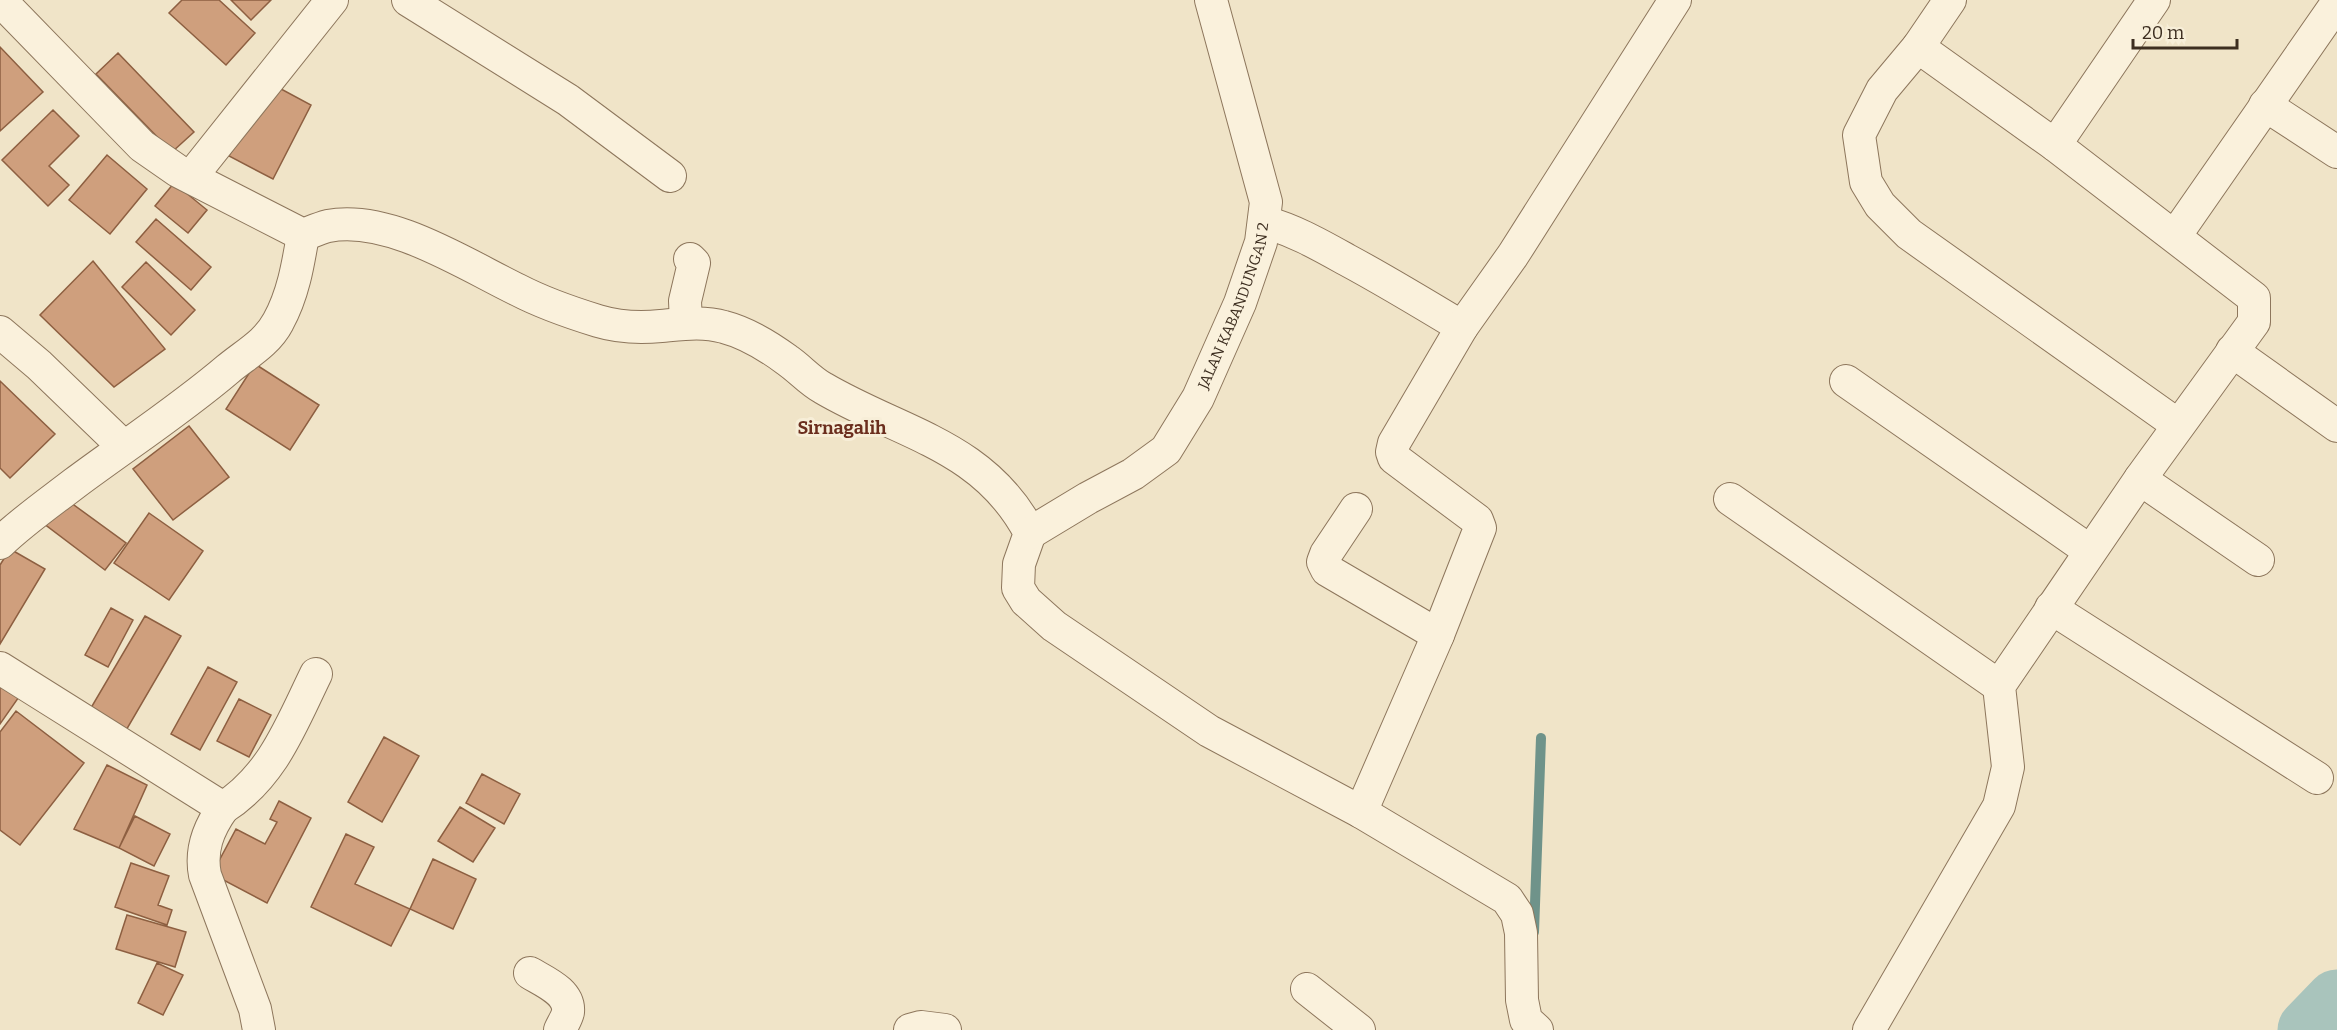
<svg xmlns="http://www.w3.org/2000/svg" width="2337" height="1030" font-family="Bitter,serif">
<rect width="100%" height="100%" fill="#f0e4c8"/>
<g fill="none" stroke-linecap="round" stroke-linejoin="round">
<!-- stream -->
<path stroke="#6f938a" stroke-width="10" d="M1534,932L1541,738"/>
<!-- river -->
<path stroke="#a9c4bc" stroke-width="63" d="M2309,1030L2337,1001"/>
</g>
<!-- building -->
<path fill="#cf9f7d" stroke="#8d5f41" stroke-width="1.5" d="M182,0H219L255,33L226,65L169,13Z
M231,0H271L251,20Z
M0,47L43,92L0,131Z
M118,53L194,132L172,152L96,74Z
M268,82L311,105L273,179L229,156Z
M53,110L79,136L49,166L69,185L48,206L2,160Z
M107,155L147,189L110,234L69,200Z
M174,183L207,210L188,233L155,206Z
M156,219L211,267L191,290L136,242Z
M93,261L165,349L114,387L40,315Z
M146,262L195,310L171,335L122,287Z
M255,364L319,405L290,450L226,409Z
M0,381L55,434L10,478L0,468Z
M189,426L229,477L173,520L133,469Z
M63,497L126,543L105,570L43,523Z
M149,513L203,551L169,600L114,563Z
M10,549L45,569L0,644V565Z
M111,608L133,620L108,667L85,655Z
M145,616L181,636L121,739L85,718Z
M208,667L237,682L200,750L171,734Z
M0,679L21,694L0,724Z
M239,699L271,715L249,757L217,741Z
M16,711L84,763L20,845L0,830V732Z
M384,737L419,756L382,822L348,802Z
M107,765L147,785L119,848L74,829Z
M482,774L520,794L504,824L466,803Z
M279,801L311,818L267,903L212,874L236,829L265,844L277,822L270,819Z
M460,807L495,828L473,862L438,841Z
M135,816L170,834L154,866L119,848Z
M346,834L374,847L355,884L410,909L391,946L311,907Z
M433,859L476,879L453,929L410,909Z
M131,863L169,876L158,905L172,910L167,925L115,907Z
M127,915L186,932L175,967L116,949Z
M157,963L183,975L163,1015L138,1003Z"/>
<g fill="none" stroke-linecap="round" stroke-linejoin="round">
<!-- minor casing -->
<g stroke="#8d765c" stroke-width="34">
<g id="minor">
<path d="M0,0L142,146L178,171L303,235C311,232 320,228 328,226C389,214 466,265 518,290C543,303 572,313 598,321C618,327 641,328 661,326C683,324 703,321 724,327C747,333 768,346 787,360C800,369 810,381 823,388C901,434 984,445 1030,533L1019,564L1018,588L1026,601L1054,626L1209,731L1361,812L1507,899L1517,914L1521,933L1522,1000L1526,1020L1537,1030"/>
<path d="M408,0L568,100L670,176"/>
<path d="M1950,0L1918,47L1882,90L1859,135L1866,182L1880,205L1909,234L2178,425"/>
<path d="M2265,105L2337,152"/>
<path d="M2055,145L2154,0"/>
<path d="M191,177L332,0"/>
<path d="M1264,222C1294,230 1320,245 1347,260C1386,281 1424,304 1462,327"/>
<path d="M2175,236L2337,3"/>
<path d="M686,323L685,301L694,263L690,259"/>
<path d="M0,332L39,365L123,446"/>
<path d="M2232,351L2337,426"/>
<path d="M1846,381L2090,551"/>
<path d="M2140,479L2258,560"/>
<path d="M1730,499L1999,686"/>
<path d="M1356,509L1326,554L1323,562L1327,570L1438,635"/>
<path id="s1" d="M1030,533L1088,498L1133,474L1166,450L1198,398L1240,303L1261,242L1266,202L1211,0"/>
<path d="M0,543C23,521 49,503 75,483C126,445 180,410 228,369C246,354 267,343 278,322C293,295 298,265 303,235"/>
<path d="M2051,608L2317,778"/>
<path d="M0,668L223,808C208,829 200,850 205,875L255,1009L259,1030"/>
<path d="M223,808C273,776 291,725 316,674"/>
<path d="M1361,812L1438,635L1480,528L1477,520L1394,458L1392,452L1394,443L1462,327L1513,255L1675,0"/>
<path d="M530,973C545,982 570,992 568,1012C567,1018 562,1025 560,1030"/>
<path d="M1307,989L1359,1030"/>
<path d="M910,1030L921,1027L945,1030"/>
<path d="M1869,1030L1999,806L2008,767L1999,686L2140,479L2254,322V298L2055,145L1918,47"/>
</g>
</g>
<!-- minor -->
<use href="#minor" stroke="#faf1dc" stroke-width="32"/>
</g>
<g text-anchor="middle" stroke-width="6" stroke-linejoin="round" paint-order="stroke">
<!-- street labels -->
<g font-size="15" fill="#3d2e20" stroke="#f7eed8">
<text dy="5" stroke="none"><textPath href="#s1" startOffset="320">JALAN KABANDUNGAN 2</textPath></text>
</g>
<!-- quarter labels -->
<g font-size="18" font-weight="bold" fill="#6b2e1e" stroke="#f7eed8">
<text x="842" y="434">Sirnagalih</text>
</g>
</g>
<!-- scale -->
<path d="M2133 39v9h104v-9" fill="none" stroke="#3d2e20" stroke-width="3"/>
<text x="2142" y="39" font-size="18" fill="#3d2e20" stroke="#f7eed8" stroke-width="4.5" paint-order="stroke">20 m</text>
</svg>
